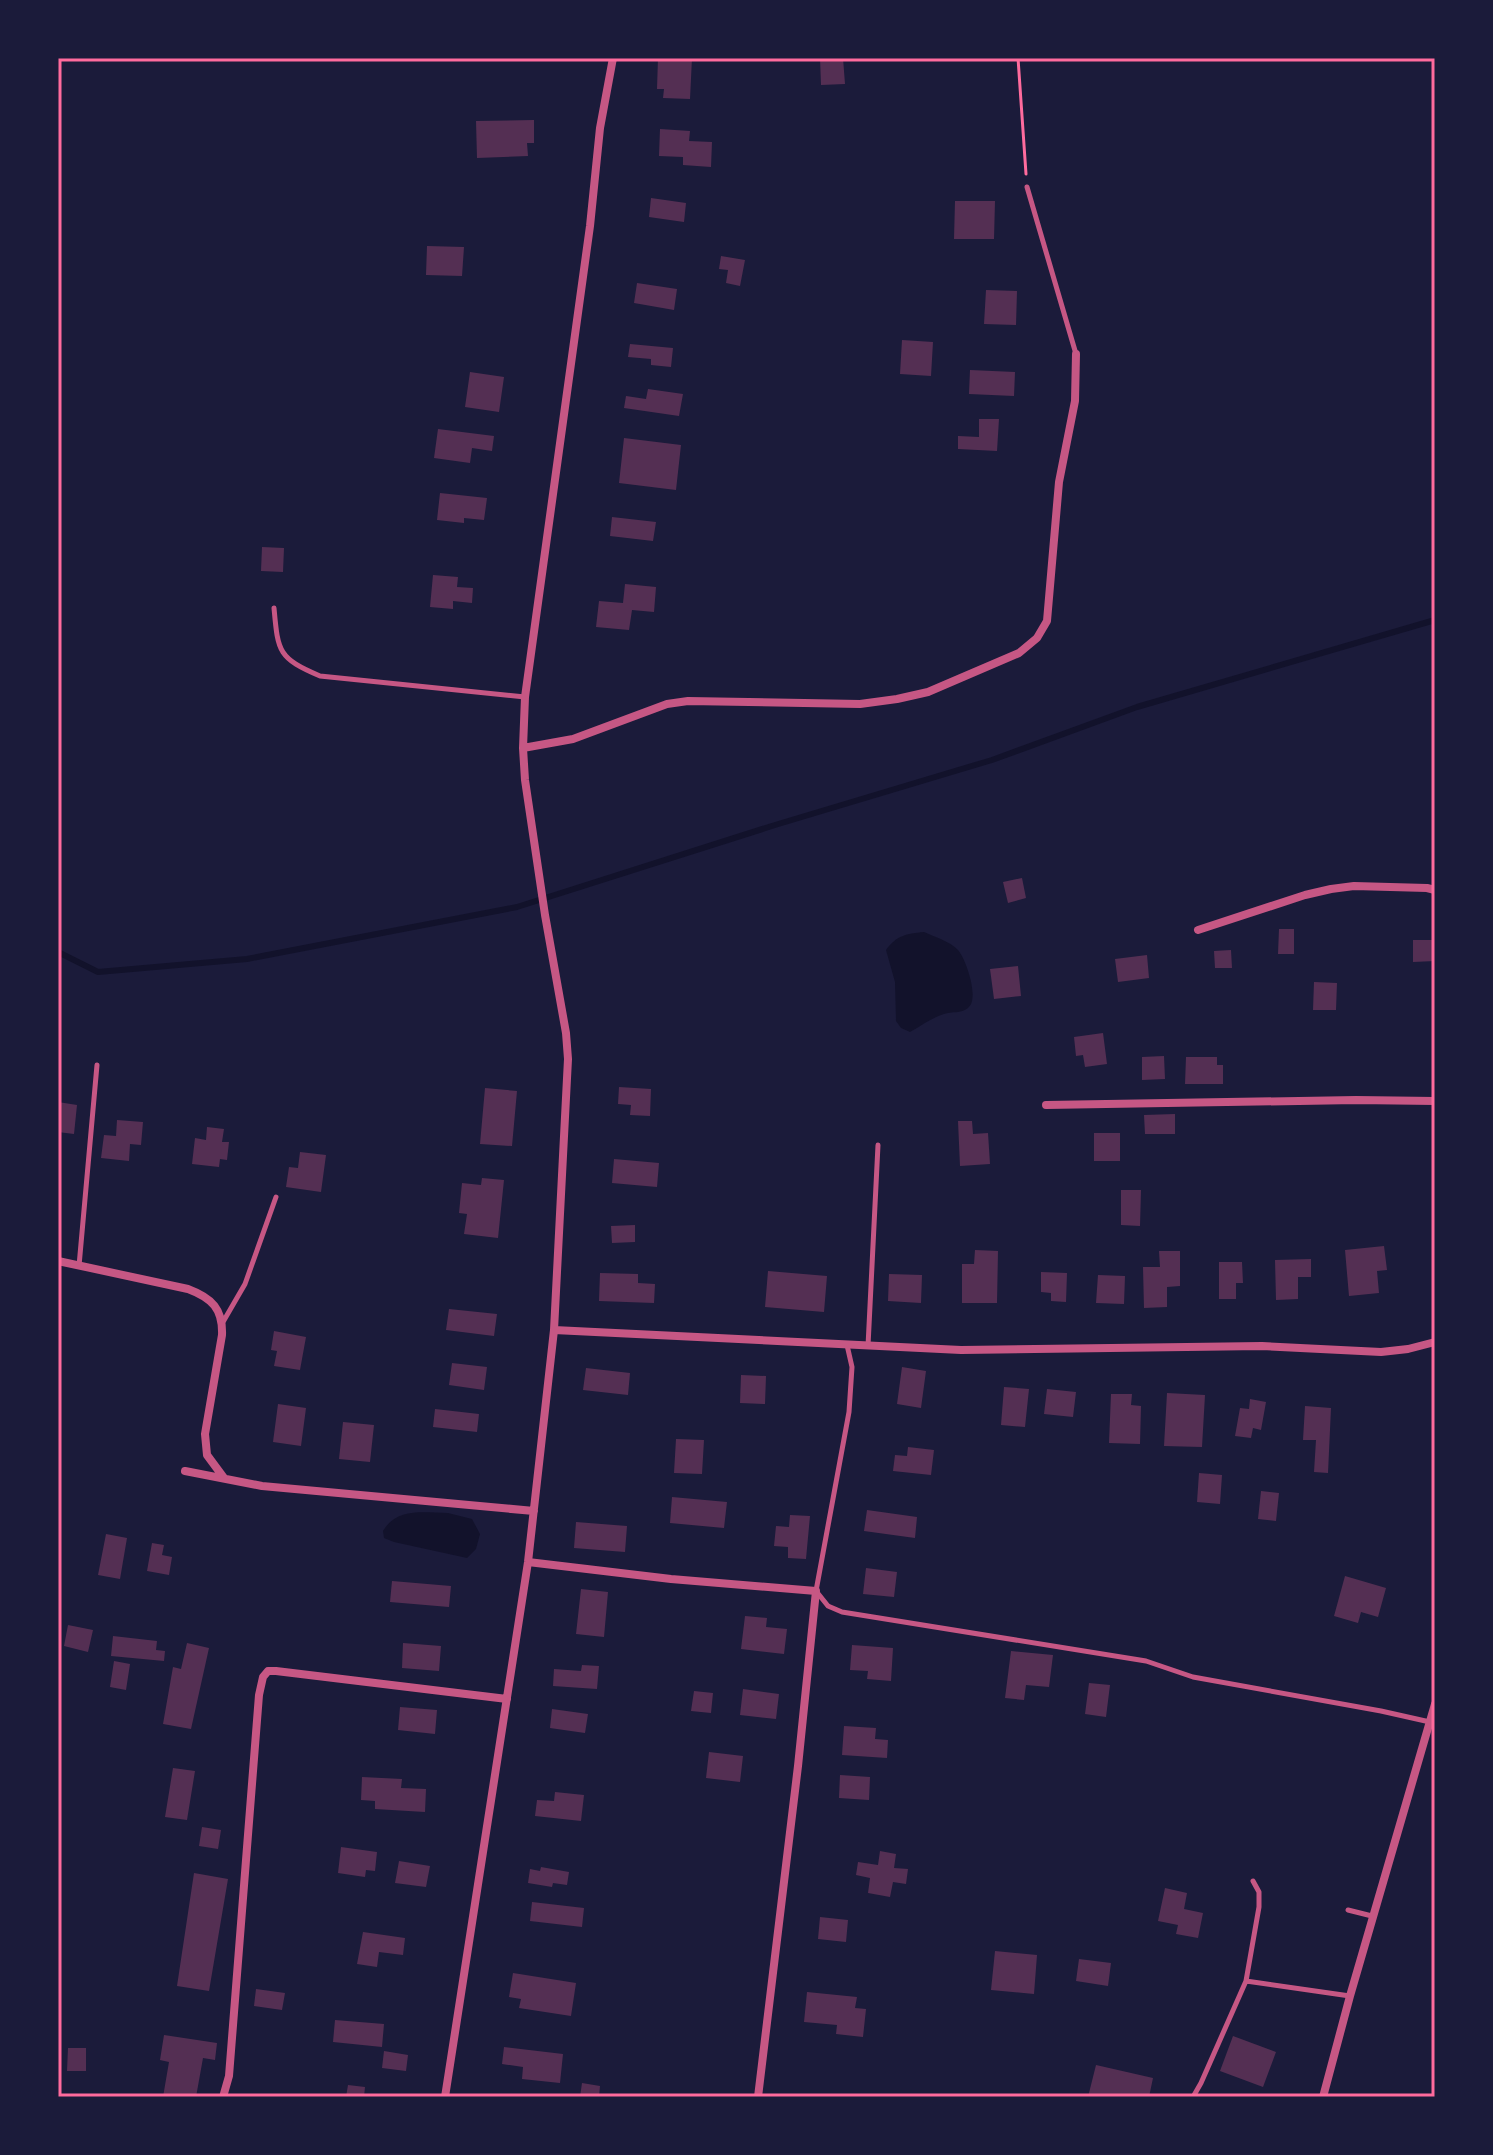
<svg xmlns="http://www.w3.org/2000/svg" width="1493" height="2155" font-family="Spectral,serif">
<rect width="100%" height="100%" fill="#1b1b3a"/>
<!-- water -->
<path fill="#12122b" d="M924,932C935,937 949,941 958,950C966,959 980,999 968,1008C961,1014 952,1011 944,1014C933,1017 921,1026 910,1032L901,1028L896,1021L895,982L886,950C897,935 906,934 924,932Z
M448,1513L472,1519L480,1534L476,1549L467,1558L394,1542L384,1538L383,1531C397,1507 424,1513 448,1513Z"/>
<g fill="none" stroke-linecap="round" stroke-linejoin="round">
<!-- stream -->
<path stroke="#12122b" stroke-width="6" d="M58,952L98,972L247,959L517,907L775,825L992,760L1137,707L1435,620"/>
</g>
<!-- building -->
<path fill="#542f53" d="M658,58H692L690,99L663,98L664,89H657Z
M820,58H843L845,84L821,85Z
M534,120V143H527L528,156L477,158L476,121Z
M660,129L690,131L689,141L712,142L711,167L683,165V157L659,156Z
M651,198L686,203L684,222L649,217Z
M955,201H995L994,239H954Z
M427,246L464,247L462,276L426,275Z
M721,256L745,260L740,286L726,283L728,270L719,269Z
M637,283L677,289L674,310L634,303Z
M986,290L1017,291L1016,325L984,324Z
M902,340L933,342L931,376L900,374Z
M630,344L673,348L671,367L651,365V359L628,357Z
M970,370L1015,372L1014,396L969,394Z
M470,372L504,377L499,412L465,407Z
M648,389L683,394L679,416L624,408L626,396L646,399Z
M979,419H999L997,451L958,449V436L979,437Z
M438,429L494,436L492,451L472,448L470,463L434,458Z
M624,438L681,445L676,490L619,483Z
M440,493L487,498L484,520L464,518V523L437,520Z
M612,517L656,522L653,541L610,536Z
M262,547L284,548L283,572L261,571Z
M433,575L458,577L457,587L473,588L472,603L453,601V609L430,607Z
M625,584L656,587L654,612L632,610L629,630L596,627L599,601L623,603Z
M1022,878L1026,898L1008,903L1003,882Z
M1279,929H1294V954H1278Z
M1413,940H1435V961L1413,962Z
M1231,950L1232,968H1215L1214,951Z
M1147,955L1149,978L1118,982L1115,959Z
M1018,966L1021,996L994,999L990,969Z
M1314,982L1337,983L1336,1010H1313Z
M1103,1033L1107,1064L1085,1067L1083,1055L1076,1056L1074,1037Z
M1164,1056L1165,1079L1142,1080V1057Z
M1186,1057H1217V1065H1223V1084H1185Z
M619,1087L651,1089L650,1116L630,1115L631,1105L618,1104Z
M485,1088L517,1091L512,1146L480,1144Z
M58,1102L77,1105L74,1134L58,1132Z
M1175,1114V1134H1145L1144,1115Z
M117,1120L143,1122L141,1145L130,1144L129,1161L101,1158L104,1135L116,1136Z
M958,1121H972L973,1134L988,1133L990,1164L960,1166Z
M207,1127L224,1129L222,1142H229L227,1160L220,1159L219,1167L192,1164L195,1138L206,1140Z
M1094,1133H1120V1161H1094Z
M300,1152L326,1155L321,1192L286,1187L289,1167L298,1168Z
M614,1159L659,1163L657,1187L612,1183Z
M482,1178L504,1180L498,1238L464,1234L467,1214L459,1213L462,1183L481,1185Z
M1121,1190H1141L1140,1226L1121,1225Z
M635,1225V1242L612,1243L611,1226Z
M1384,1246L1387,1270L1377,1271L1379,1293L1349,1296L1345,1250Z
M975,1250L998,1251L997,1303H962V1264H974Z
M1159,1251H1180V1286L1167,1287V1307L1144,1308L1143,1267H1160Z
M1311,1259V1277H1298V1299L1276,1300L1275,1260Z
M1219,1262H1242L1243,1283H1236V1299H1219Z
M768,1271L827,1276L824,1312L765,1307Z
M1041,1272L1067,1273L1066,1302L1051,1301V1293L1041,1292Z
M600,1273L638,1274V1283L655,1284L654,1303L599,1301Z
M889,1274L922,1275L921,1303L888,1301Z
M1098,1275L1125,1276L1124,1304L1096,1303Z
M449,1309L497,1314L494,1336L446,1330Z
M274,1331L306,1337L300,1370L274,1366L277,1351L271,1350Z
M452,1363L487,1367L484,1390L449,1385Z
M902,1367L926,1371L921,1408L897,1404Z
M586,1368L630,1373L628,1395L583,1390Z
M741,1375L766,1376L765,1404L740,1403Z
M1004,1387L1029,1389L1025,1427L1001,1425Z
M1047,1389L1076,1392L1073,1417L1044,1414Z
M1167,1393L1205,1395L1202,1447L1164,1446Z
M1111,1394H1132L1131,1405L1141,1406L1140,1444L1109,1443Z
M1250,1399L1266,1402L1261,1430L1253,1428L1251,1438L1235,1436L1240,1408L1249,1409Z
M278,1404L306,1408L301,1446L273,1442Z
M1305,1406L1331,1408L1328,1473L1314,1472L1316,1440H1303Z
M435,1409L479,1414L477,1432L433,1427Z
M343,1422L374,1425L370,1462L339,1459Z
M676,1439L704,1440L702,1474L674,1473Z
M908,1447L934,1450L931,1475L893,1471L895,1455L907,1456Z
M1199,1473L1222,1475L1220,1504L1197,1502Z
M1261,1491L1279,1493L1276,1521L1258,1519Z
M672,1497L727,1502L724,1528L670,1523Z
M867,1510L917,1517L915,1538L864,1531Z
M790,1515L810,1516L806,1559L788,1558V1547L774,1546L776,1526L789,1527Z
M576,1522L627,1526L625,1552L574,1548Z
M106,1534L127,1538L120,1579L98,1575Z
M152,1543L164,1545L162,1555L172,1557L169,1575L147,1571Z
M866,1568L897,1572L894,1597L863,1594Z
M1345,1576L1386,1588L1378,1617L1361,1612L1358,1623L1334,1616Z
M392,1581L451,1586L449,1607L390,1602Z
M581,1589L608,1592L604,1637L576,1634Z
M745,1616L767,1618L766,1627L787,1629L784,1654L741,1649Z
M68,1625L93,1630L88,1652L64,1646Z
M113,1636L157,1641L156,1650L165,1651L164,1661L111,1656Z
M187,1643L209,1648L191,1729L163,1724L173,1667L181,1669Z
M403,1643L441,1646L439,1671L402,1668Z
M852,1645L893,1648L891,1681L867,1679L868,1671L850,1670Z
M1011,1651L1053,1655L1049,1687L1026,1685L1024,1700L1005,1698Z
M114,1661L130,1664L126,1690L110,1687Z
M582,1665L599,1666L597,1689L553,1686L554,1669L581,1671Z
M1089,1683L1110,1685L1106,1717L1085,1714Z
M743,1689L779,1694L776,1719L740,1715Z
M694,1691L713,1693L711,1713L691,1711Z
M400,1707L437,1710L435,1734L398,1730Z
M552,1709L588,1714L585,1733L550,1728Z
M844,1726L876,1728L875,1739L888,1740L887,1758L842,1755Z
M709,1752L743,1756L740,1782L706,1778Z
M173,1768L195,1771L187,1820L165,1817Z
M840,1775L870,1777L869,1800L839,1798Z
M362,1777L402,1779L401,1788L426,1789L425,1812L375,1809V1801L361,1800Z
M555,1792L584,1795L581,1821L535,1816L537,1800L554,1801Z
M202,1827L221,1830L218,1849L199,1846Z
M341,1847L377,1852L375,1871L366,1870L365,1877L338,1873Z
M880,1851L896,1854L894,1868L908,1869L906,1884L893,1882L890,1897L868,1893L870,1878L856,1875L858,1862L878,1865Z
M399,1861L430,1866L426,1887L395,1883Z
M541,1867L569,1872L567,1885L553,1883L552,1887L528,1883L530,1869L540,1871Z
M194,1873L228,1879L209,1991L177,1986Z
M1165,1888L1187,1893L1184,1909L1203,1913L1198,1938L1176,1934L1178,1925L1158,1921Z
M532,1902L584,1908L582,1927L530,1921Z
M820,1917L848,1920L846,1942L818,1939Z
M363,1932L405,1938L403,1955L379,1952L377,1967L357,1964Z
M995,1951L1037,1955L1034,1994L991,1990Z
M1079,1959L1111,1963L1108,1986L1076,1981Z
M513,1973L576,1983L571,2016L519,2008L521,1999L509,1997Z
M256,1989L285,1993L282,2010L254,2006Z
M807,1992L857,1997L855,2008L866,2009L863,2037L836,2034L837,2025L804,2022Z
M335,2020L384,2024L382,2047L333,2042Z
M164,2035L217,2043L215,2060L203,2058L196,2097H163L169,2062L160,2060Z
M1233,2036L1276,2052L1263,2087L1220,2071Z
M504,2047L563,2054L560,2083L522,2079L523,2067L502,2064Z
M68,2048H86V2071H67Z
M384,2051L408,2055L406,2071L382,2068Z
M1096,2065L1153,2078L1149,2097L1130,2095V2097H1088Z
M582,2083L600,2086L599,2097H580Z
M348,2085L365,2087L364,2097H346Z"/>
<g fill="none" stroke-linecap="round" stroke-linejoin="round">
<!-- path -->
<path stroke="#ff6b9d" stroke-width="3" d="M1018,58L1026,174"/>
<!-- service -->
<path stroke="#c65784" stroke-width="5" d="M1027,187L1076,354
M274,608C278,652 278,658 320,676L525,697
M79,1266L97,1065
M223,1322L245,1284L276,1197
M847,1345L852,1367L849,1412L816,1591L828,1606L842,1612L1146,1661L1193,1677L1381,1711L1430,1722
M868,1346L878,1145
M1348,1910L1372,1916
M1246,1981L1350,1996
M1193,2097L1201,2083L1246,1981L1259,1907V1892L1253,1881"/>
<!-- minor -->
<path stroke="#c65784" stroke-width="8" d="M523,748L573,739L667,704L688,701L860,704L897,699L928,692L1019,653L1037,638L1047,621L1059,482L1075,401L1076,354
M1198,930L1305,895L1331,889L1354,886L1427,888L1435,890
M1046,1105L1356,1100L1435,1101
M58,1261L188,1289C212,1298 223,1309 222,1335L205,1434L207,1455L224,1478
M554,1330L961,1350L1262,1346L1381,1352L1408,1349L1435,1342
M185,1471L262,1486L534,1511
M528,1562L671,1579L816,1591L798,1766L758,2097
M223,2097L229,2076L259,1695L263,1677L268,1671H276L507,1699
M445,2097L528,1562L554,1330L568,1059L566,1033L545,915L525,780L523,748L525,697L590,226L600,128L613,58
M1323,2097L1350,1996L1435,1704"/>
</g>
<!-- border -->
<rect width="1493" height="2155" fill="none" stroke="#1b1b3a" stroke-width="120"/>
<rect x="60" y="60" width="1373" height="2035" fill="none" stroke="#ff6b9d" stroke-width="3"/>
</svg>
